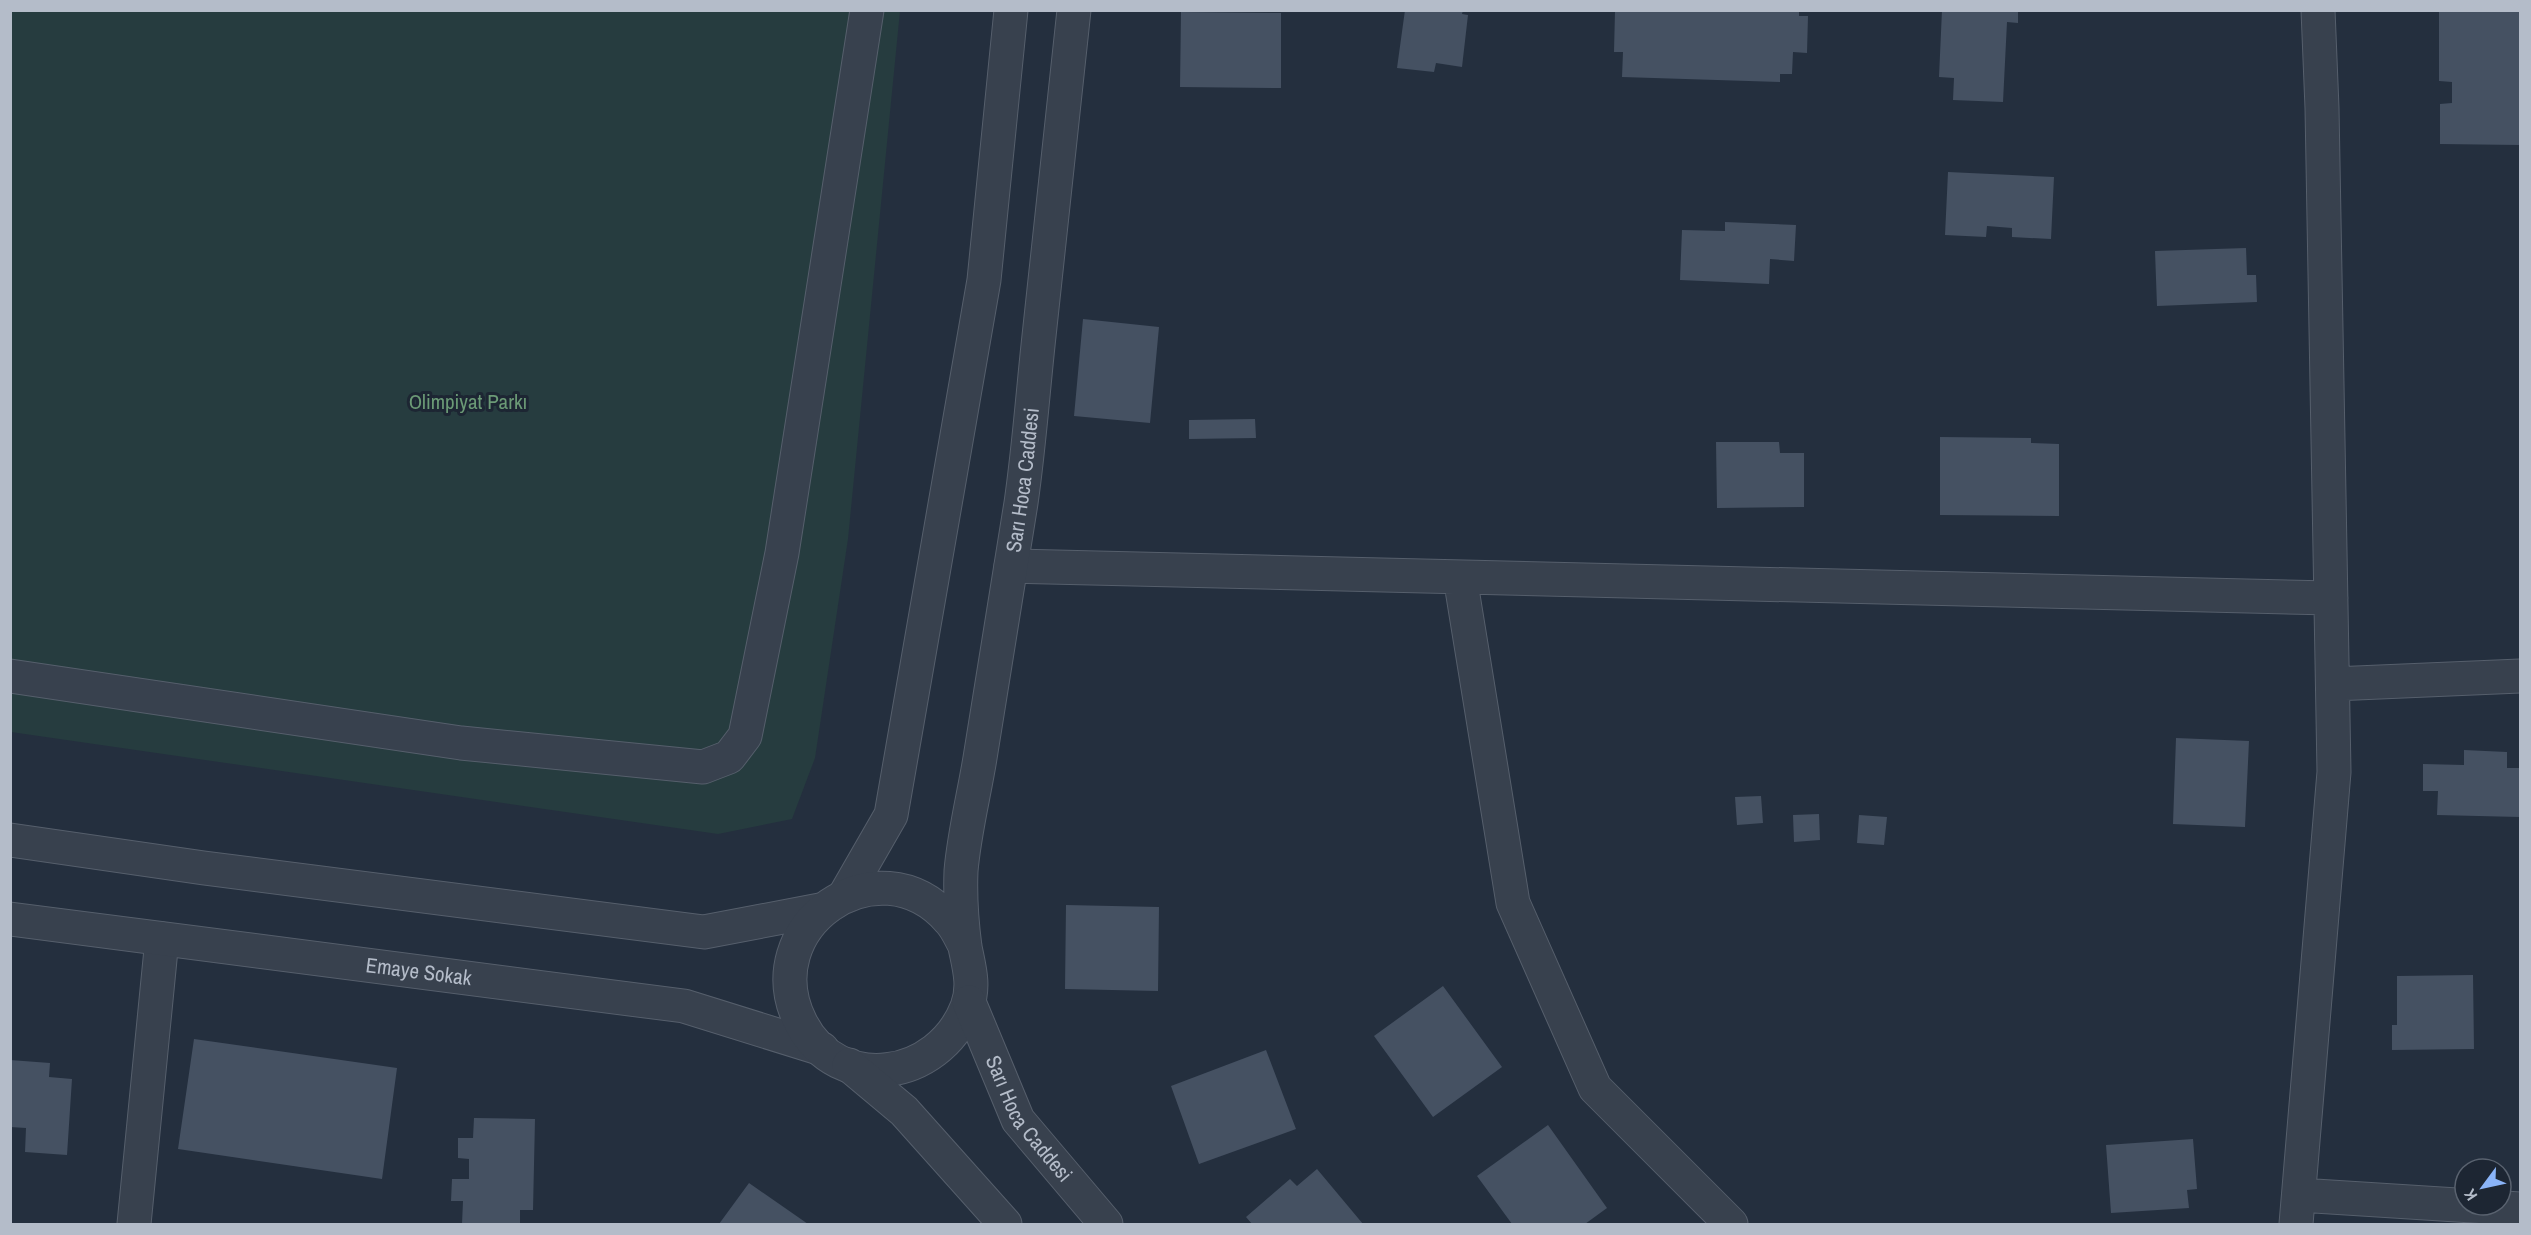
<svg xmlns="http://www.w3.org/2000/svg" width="2531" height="1235" font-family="'Archivo Narrow',sans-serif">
<rect width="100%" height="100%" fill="#242f3e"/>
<!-- green -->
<path fill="#263c3f" d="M11,11H900L848,539L815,758L792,819L718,834L11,732Z"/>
<!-- building -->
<path fill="#455162" d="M1405,10H1463L1462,14L1468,15L1462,67L1436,63L1434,72L1397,68Z
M1799,10V16H1808L1807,53L1793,52L1792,74H1780V82L1622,77L1623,52H1614L1615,11Z
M1942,10H2018V23L2007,22L2003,102L1953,100L1954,78L1939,77Z
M2439,10L2520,11V145L2440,144V104L2452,103V82L2439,81Z
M1181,12L1281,13V88L1180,87Z
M1948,172L2054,177L2051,239L2012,237V228L1987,226L1986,237L1945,235Z
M1725,222L1796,225L1794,261L1770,259L1769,284L1680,280L1682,230L1725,231Z
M2246,248L2247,275H2256L2257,302L2157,306L2155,251Z
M1083,319L1159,327L1150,423L1074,416Z
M1255,419L1256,438L1189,439V420Z
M1940,437L2031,438V443L2059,444V516L1940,515Z
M1716,442H1779L1780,453H1804V507L1717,508Z
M2176,738L2249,741L2245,827L2173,824Z
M2464,750L2507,752V768H2520V817L2437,815L2438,791H2423V764L2464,765Z
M1761,796L1763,823L1737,825L1735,797Z
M1819,814L1820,840L1794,842L1793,815Z
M1859,815L1887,817L1884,845L1857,843Z
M1066,905L1159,907L1158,991L1065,989Z
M2473,975L2474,1049L2392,1050V1025H2397V976Z
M1443,986L1502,1067L1433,1117L1374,1036Z
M194,1039L397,1068L382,1179L178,1149Z
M1266,1050L1296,1129L1199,1164L1171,1086Z
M10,1060L50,1063L49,1077L72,1079L67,1155L25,1152L26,1128L10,1127Z
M474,1118L535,1119L533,1210H520V1224H462L463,1201H451L452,1179H469V1159L458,1158V1138H473Z
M1548,1125L1607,1208L1585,1224H1512L1477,1176Z
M2193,1139L2197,1189L2187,1190L2189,1208L2111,1213L2106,1145Z
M1317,1169L1363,1224H1252L1246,1217L1290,1179L1297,1186Z
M749,1183L808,1224H719Z"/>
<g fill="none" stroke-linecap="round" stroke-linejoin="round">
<!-- pedestrian casing -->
<g stroke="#565f6c" stroke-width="35">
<path id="pedestrian" d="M10,676L461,743L703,767L729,757L745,736L782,553L867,10"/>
</g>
<!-- minor casing -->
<g stroke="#565f6c" stroke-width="35">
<path id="minor" d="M1011,566L2331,598
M1460,577L1513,903L1595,1088L1731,1224
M2333,684L2520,676
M2299,1195L2520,1209
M134,1224L162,939
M2296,1224L2334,772L2322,108L2318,10"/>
</g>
<!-- tertiary casing -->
<g stroke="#565f6c" stroke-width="35">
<g id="tertiary">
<path d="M10,840L204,868L704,932L820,910"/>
<path d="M845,895L891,815L984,280L1011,10"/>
<path id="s1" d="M10,919L684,1006L822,1049"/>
<path id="s2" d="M965,946C960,937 956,927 949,920C878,839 752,927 801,1023C838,1096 939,1080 967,1007C975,986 969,967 965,947C962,924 960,895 961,871C964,834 974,795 980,758C993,673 1008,588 1021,503C1029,448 1033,391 1039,336C1051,228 1062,119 1074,10"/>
<path id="s3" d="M969,1002L1018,1120L1106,1224"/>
<path d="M849,1065L904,1111L1005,1224"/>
</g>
</g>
<!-- pedestrian -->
<use href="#pedestrian" stroke="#38414e" stroke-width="33"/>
<!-- minor -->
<use href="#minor" stroke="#38414e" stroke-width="33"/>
<!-- tertiary -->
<use href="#tertiary" stroke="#38414e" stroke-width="33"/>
</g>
<g text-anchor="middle" stroke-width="6" stroke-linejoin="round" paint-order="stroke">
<!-- park labels -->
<g font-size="21" fill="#6b9a76" stroke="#1d2633">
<text x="468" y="409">Olimpiyat Parkı</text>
</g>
<!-- street labels -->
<g font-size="21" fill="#b4bcc9" stroke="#1d2633">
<text dy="7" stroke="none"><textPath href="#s2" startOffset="1040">Sarı Hoca Caddesi</textPath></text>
<text dy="7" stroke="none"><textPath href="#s1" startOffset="412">Emaye Sokak</textPath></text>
<text dy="7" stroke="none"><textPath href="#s3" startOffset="132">Sarı Hoca Caddesi</textPath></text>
</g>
</g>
<!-- border -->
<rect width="2531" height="1235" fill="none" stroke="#b4bcc9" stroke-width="24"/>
<!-- north arrow -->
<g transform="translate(2483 1187) rotate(237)"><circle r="28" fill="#1d2633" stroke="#59626f" stroke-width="1.5"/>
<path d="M0-4.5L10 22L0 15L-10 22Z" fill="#8ab4f8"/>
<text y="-9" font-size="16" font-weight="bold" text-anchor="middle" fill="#b4bcc9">K</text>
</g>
</svg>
